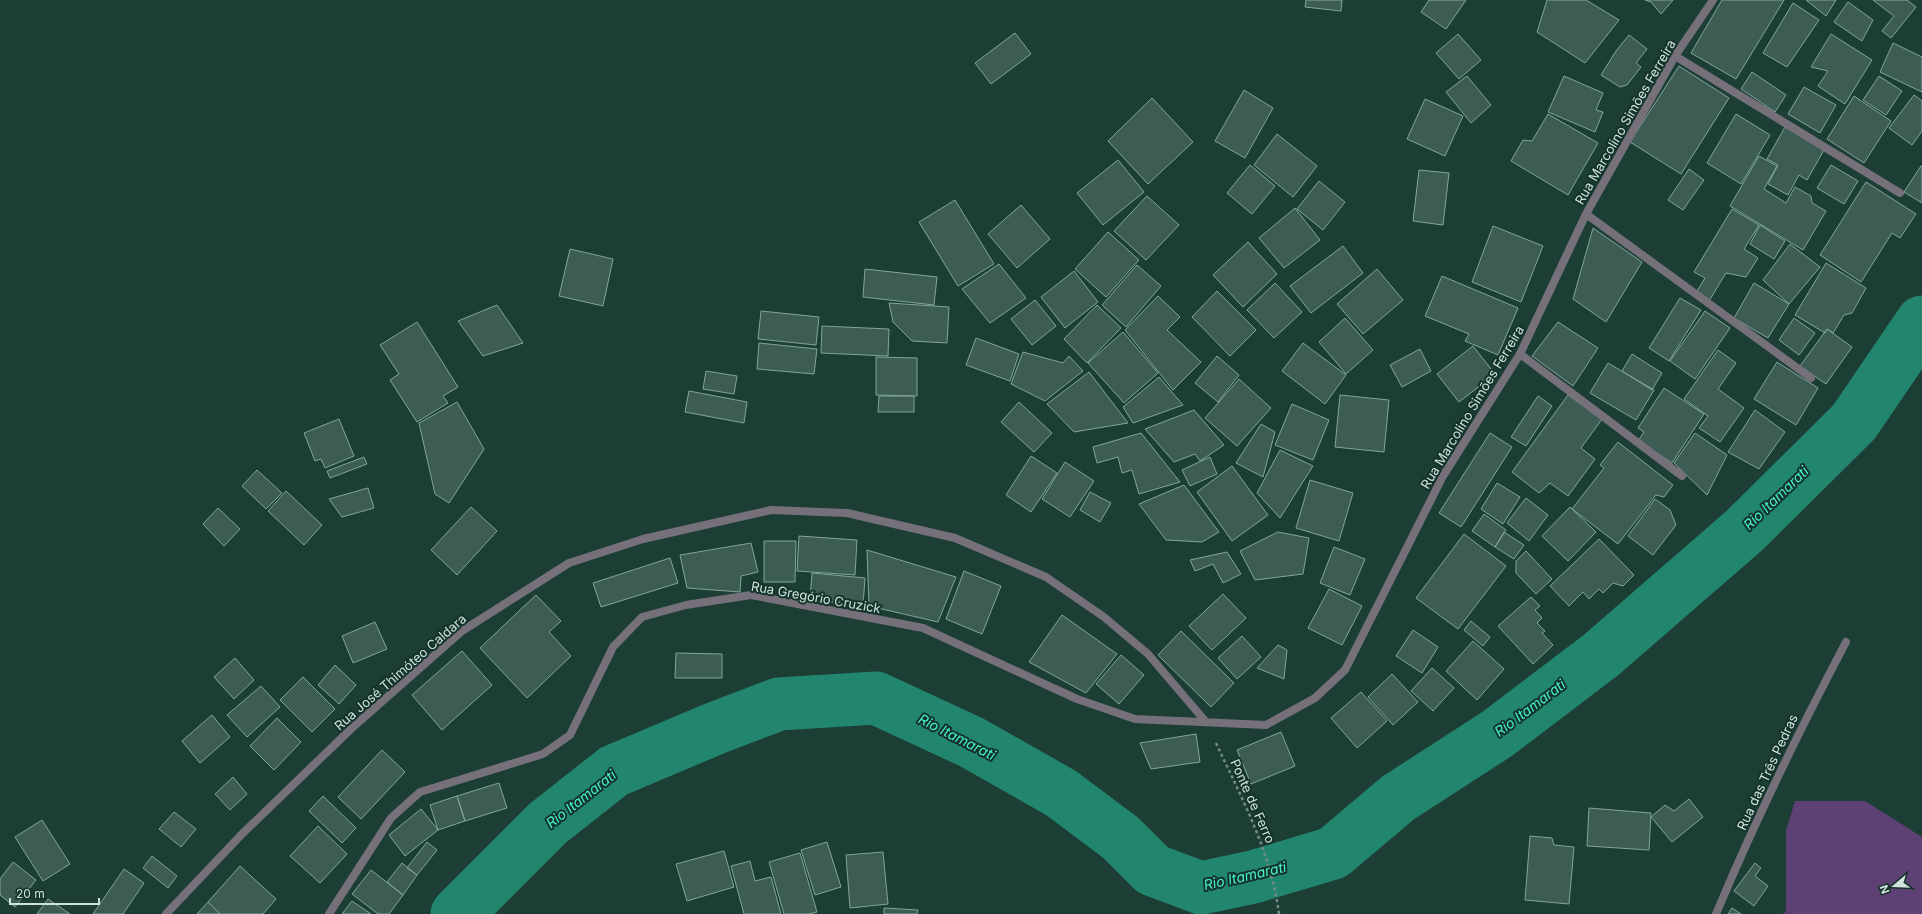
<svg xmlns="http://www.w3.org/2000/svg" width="1922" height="914" font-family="Inter,sans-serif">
<rect width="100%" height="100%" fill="#1d3e35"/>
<!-- green -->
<path fill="#5e4174" d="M1795,801H1865L1922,837V914H1783L1786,911V831Z"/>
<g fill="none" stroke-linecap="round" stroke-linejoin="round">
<!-- river -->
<path stroke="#22866f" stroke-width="53" d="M457,914L548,823L614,771L716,728L779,704L876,698L971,742L1061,793L1121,838L1153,870L1201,888L1253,877L1333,853L1398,798L1497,734L1601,655L1745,530L1854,422L1922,322"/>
</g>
<!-- building -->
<path fill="#3d5d54" stroke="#82a59a" d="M1306,0H1342L1341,11L1305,7Z
M1429,0H1466L1446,29L1421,12Z
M1547,0H1586L1619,20L1585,63L1537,32Z
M1645,0H1673L1661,14L1651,2Z
M1722,0H1784L1736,79L1691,53Z
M1806,0H1836L1826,16Z
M1873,0H1907L1916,7L1891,38L1882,31L1894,16Z
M1848,2L1873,20L1862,41L1834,22Z
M1793,3L1819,20L1787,67L1763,53Z
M1015,33L1031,54L991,84L975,63Z
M1458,34L1481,60L1459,79L1436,53Z
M1831,34L1872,60L1845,104L1818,86L1828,71L1811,67Z
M1629,35L1647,49L1636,63L1641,67L1627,85L1620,87L1601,75L1616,51Z
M1893,43L1922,57V92L1880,72Z
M1679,66L1729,98L1681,174L1630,142Z
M1752,72L1786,95L1775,112L1741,89Z
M1467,76L1491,105L1471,123L1446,92Z
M1564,76L1603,93L1596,110L1603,112L1595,132L1548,112Z
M1879,76L1902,91L1886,115L1863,100Z
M1804,87L1836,105L1820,133L1788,114Z
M1244,90L1273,108L1245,158L1215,141Z
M1914,95L1922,101V131L1912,145L1889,128Z
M1854,96L1891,121L1864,163L1827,139Z
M1152,98L1193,142L1148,184L1108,141Z
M1425,99L1463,116L1445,156L1407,139Z
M1548,114L1598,143L1568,195L1511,161L1523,140L1532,141Z
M1736,114L1770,135L1741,184L1707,163Z
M1785,127L1824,150L1807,180L1799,175L1788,195L1768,184L1778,165L1767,159Z
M1277,134L1317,166L1293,197L1254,165Z
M1759,156L1777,166L1764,189L1786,203L1795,187L1811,196L1812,203L1826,211L1803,250L1730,206Z
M1118,160L1144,192L1103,225L1077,193Z
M1250,165L1275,186L1252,214L1227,193Z
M1831,165L1858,181L1844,204L1817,188Z
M1921,166H1922V203L1904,192Z
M1689,169L1704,180L1683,210L1668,200Z
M1419,170L1449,173L1443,225L1413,221Z
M1319,181L1345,202L1323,230L1297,209Z
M1866,182L1916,214L1900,238L1892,233L1861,282L1820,255Z
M1147,196L1179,225L1146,260L1114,231Z
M955,200L994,264L958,286L919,222Z
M1021,205L1050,239L1017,268L988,234Z
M1295,208L1320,240L1284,268L1259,238Z
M1732,209L1759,225L1744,249L1758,258L1746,277L1726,273L1709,301L1696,293L1705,278L1694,272Z
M1760,225L1785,241L1774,259L1750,244Z
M1493,226L1543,246L1521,302L1472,282Z
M1593,228L1642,262L1606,322L1573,299Z
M1108,232L1139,260L1106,297L1075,269Z
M1248,242L1277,274L1243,307L1213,275Z
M1790,244L1820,267L1789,304L1763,280Z
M1343,246L1363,273L1311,313L1290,286Z
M570,249L613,259L603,306L559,296Z
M1826,263L1866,288L1852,313L1844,315L1833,333L1827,329L1825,333L1795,315Z
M999,264L1026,298L990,323L962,289Z
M1137,265L1161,286L1126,327L1102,305Z
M865,269L937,277L934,305L863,297Z
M1377,269L1403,300L1363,334L1337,304Z
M1074,271L1098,302L1065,328L1041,297Z
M1442,276L1518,308L1498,355L1465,341L1469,334L1425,316Z
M1275,283L1302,312L1274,338L1247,310Z
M1754,283L1789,304L1768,338L1734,318Z
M1217,291L1256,330L1230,356L1192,317Z
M1158,296L1180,317L1167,330L1201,362L1173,390L1125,330Z
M1680,298L1701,310L1669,361L1649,348Z
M1035,300L1056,326L1032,345L1011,319Z
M889,303L949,307L947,343L912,341L893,322Z
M497,305L523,343L483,356L458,321Z
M1097,305L1121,328L1087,363L1064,339Z
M761,311L819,317L816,345L758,339Z
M1705,311L1730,328L1695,379L1670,361Z
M1345,318L1373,350L1346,374L1319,342Z
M1794,318L1815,333L1799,355L1779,340Z
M417,322L458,387L443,396L448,403L417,422L390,380L399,374L380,345Z
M1558,322L1598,348L1573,386L1532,356Z
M822,326L889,329L888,356L821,353Z
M1827,329L1852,347L1826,384L1800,366Z
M1123,332L1158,373L1124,403L1088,363Z
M976,338L1019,354L1010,381L966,365Z
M759,343L817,349L814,374L757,369Z
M1303,343L1346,375L1325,404L1282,371Z
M1473,346L1495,374L1459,402L1437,374Z
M1420,349L1431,371L1402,387L1390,365Z
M1718,350L1736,363L1718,389L1744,408L1720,442L1699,428L1708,416L1684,399Z
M1023,352L1063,363L1069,356L1083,371L1045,401L1011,384Z
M1632,354L1662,373L1652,390L1622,371Z
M1217,356L1239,375L1218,402L1195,383Z
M876,357L917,358V396L876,395Z
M1777,362L1818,388L1796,425L1754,399Z
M1608,363L1654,390L1636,420L1590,393Z
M706,371L737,376L734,394L703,389Z
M1089,372L1128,423L1074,432L1047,404Z
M1159,377L1183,405L1133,423L1123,407Z
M1239,379L1271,408L1237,446L1205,418Z
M1664,388L1704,414L1672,463L1638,441L1644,432L1638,428Z
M689,391L747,402L744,423L685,412Z
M1340,395L1389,400L1384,452L1335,447Z
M1568,395L1602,419L1581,448L1595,459L1568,496L1550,483L1539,493L1512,472Z
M879,396H914V412H878Z
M1538,396L1552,406L1526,446L1511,437Z
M457,402L484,449L449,503L435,494L419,423Z
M1019,402L1052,433L1034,452L1001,422Z
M1292,404L1329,420L1313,460L1275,445Z
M1194,410L1224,445L1200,461L1195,454L1174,462L1145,429Z
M1755,410L1785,432L1759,469L1728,452Z
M339,419L354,456L325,468L321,459L315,461L304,433Z
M1261,424L1275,432L1263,477L1236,463Z
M1141,433L1180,482L1139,494L1132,470L1122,473L1118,457L1097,463L1093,447Z
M1490,433L1512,447L1461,527L1439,513Z
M1695,433L1727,455L1707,495L1674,463Z
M1618,442L1673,485L1664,497L1656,495L1618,544L1572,509L1604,468L1600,465Z
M1280,450L1313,466L1280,518L1257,493Z
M1031,456L1057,473L1031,512L1006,495Z
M364,457L367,464L330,478L327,471Z
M1210,457L1217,474L1190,486L1182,470Z
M1065,462L1094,481L1070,517L1042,499Z
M1232,466L1268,515L1232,541L1197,492Z
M257,470L282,493L266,509L242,486Z
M1310,480L1353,493L1339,541L1296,528Z
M1497,483L1520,497L1503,524L1481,509Z
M1184,485L1219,532L1202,542L1166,540L1139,504Z
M368,488L374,508L342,517L329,499Z
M286,491L322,525L304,545L268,511Z
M1090,492L1111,503L1100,522L1080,510Z
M1526,498L1548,515L1529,541L1507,523Z
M1655,499L1670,510L1676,525L1653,555L1628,536Z
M471,507L497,531L457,575L431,550Z
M1570,507L1596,532L1568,561L1542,536Z
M218,508L240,529L224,546L203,524Z
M1484,514L1506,530L1495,547L1472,531Z
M1278,532L1309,538L1303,574L1255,580L1240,551Z
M1504,532L1524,545L1514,559L1495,547Z
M1464,534L1506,566L1458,629L1416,598Z
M799,536L857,540L855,575L797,571Z
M1599,539L1634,575L1623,586L1613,583L1603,593L1599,589L1589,599L1583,592L1569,606L1550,586Z
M764,541H796L795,582H764Z
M751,543L758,572L741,576L740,592L687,588L680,555Z
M1334,547L1365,559L1350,595L1320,583Z
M867,550L956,577L938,622L869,606Z
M1526,551L1552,579L1536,594L1516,573V561Z
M1227,552L1241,574L1223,583L1213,564L1195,571L1190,560Z
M670,558L678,583L601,607L593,583Z
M964,571L1001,586L982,634L946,619Z
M812,573L865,578L863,605L810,600Z
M1329,589L1362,606L1342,645L1308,628Z
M1223,594L1246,618L1212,650L1189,626Z
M536,595L561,621L549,632L571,656L527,698L480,648Z
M1531,597L1540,606L1535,610L1542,618L1537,623L1545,631L1542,633L1553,645L1533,664L1498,626Z
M1062,615L1117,654L1086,693L1029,662Z
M1471,621L1490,637L1483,646L1464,630Z
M375,622L387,649L353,663L342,636Z
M1413,630L1438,647L1422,673L1396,656Z
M1181,631L1234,683L1211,707L1158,655Z
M1242,636L1261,657L1237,679L1218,658Z
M1473,641L1504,669L1477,700L1446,671Z
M1278,645L1287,650L1284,679L1257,668Z
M462,651L492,685L442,730L412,695Z
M676,653L722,654V678H675Z
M1121,655L1144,675L1119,704L1096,684Z
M235,658L254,680L234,699L214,677Z
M335,665L356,685L339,704L318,685Z
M1432,668L1454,688L1433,711L1411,691Z
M1392,674L1418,702L1393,725L1368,697Z
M303,677L335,709L312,732L280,700Z
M261,686L280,707L247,737L227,715Z
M1361,692L1387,721L1357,748L1331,718Z
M212,715L230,737L200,763L182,741Z
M277,718L301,742L274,770L250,746Z
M1281,732L1295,766L1251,784L1237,750Z
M1196,734L1200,762L1151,769L1140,743Z
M382,750L405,772L361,819L338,797Z
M233,777L247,794L230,810L215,794Z
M499,783L507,808L465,821L457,796Z
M323,796L356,828L342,843L309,811Z
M457,796L465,821L438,830L430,805Z
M1689,799L1703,817L1672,842L1651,817L1665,805L1674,811Z
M1589,808L1651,813L1649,850L1587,846Z
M421,809L438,830L405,856L389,835Z
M174,812L196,829L181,847L159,829Z
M42,820L70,864L43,881L15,837Z
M318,826L347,854L320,883L290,856Z
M1530,836L1552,838L1554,845L1574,847L1569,904L1525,900Z
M427,842L437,850L417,875L407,868Z
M827,842L841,887L815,895L801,850Z
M724,851L734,887L687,901L676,864Z
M883,852L888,904L850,908L846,855Z
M800,853L817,912L809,914H784L769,862Z
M152,856L177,876L168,888L143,868Z
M750,861L755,881L771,877L781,914H744L731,866Z
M13,862L36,880L15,907L0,895V879Z
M402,863L417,875L403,895L387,882Z
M1755,863L1761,868L1755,876L1768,886L1754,906L1734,891Z
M240,866L276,899L263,914H220L208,902Z
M124,869L144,883L123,914H93Z
M371,870L403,895L389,914H378L352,894Z
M48,899L70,914H37Z
M352,901L371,914H342Z
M208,902L220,914H197Z
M884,908L918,910L917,914H884Z
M1732,908L1741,914H1728Z"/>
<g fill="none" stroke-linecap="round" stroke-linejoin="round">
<!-- path -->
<path stroke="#738c85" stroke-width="2.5" stroke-dasharray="3 3" stroke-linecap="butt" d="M1216,743C1242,799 1271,852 1279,914"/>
<!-- lane -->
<path stroke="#76707b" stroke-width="8" d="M1675,56L1900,193
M1520,354L1682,476"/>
<!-- street -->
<path stroke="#76707b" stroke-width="8" d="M1586,214L1811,378
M166,914L242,834L352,728L462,631L569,563L643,539L771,510L847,513L955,538L1046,577L1104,617L1148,654L1206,722
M329,914L391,818L420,792L543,754L570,735L613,647L642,617L686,605L751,595L923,628L1077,699L1135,719L1266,725L1315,698L1345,670L1443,476L1520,354L1586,214L1675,56L1713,0
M1716,914C1755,821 1799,731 1846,642"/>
</g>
<g text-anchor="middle" stroke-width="4" stroke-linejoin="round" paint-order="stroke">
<!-- street labels -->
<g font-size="13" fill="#d0e2dc" stroke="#13332b">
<text transform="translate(1625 122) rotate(-60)" y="5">Rua Marcolino Simões Ferreira</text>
<text transform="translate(1472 407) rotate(-59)" y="5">Rua Marcolino Simões Ferreira</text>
<text transform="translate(816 597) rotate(10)" y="5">Rua Gregório Cruzick</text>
<text transform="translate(400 672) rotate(-41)" y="5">Rua José Thimóteo Caldara</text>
<text transform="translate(1767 772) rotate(-65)" y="5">Rua das Três Pedras</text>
<text transform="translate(1253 801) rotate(66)" y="5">Ponte de Ferro</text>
</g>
<!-- water labels -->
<g font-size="14" font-style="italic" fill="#44f3cb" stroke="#13332b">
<text transform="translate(1776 498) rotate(-44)" y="5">Rio Itamarati</text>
<text transform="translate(1530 708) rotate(-37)" y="5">Rio Itamarati</text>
<text transform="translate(957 737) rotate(27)" y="5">Rio Itamarati</text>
<text transform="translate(581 799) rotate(-38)" y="5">Rio Itamarati</text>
<text transform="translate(1245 876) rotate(-13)" y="5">Rio Itamarati</text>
</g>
</g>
<!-- north arrow -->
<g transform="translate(1894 886) rotate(251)" stroke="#13332b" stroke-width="3" paint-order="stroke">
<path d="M0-3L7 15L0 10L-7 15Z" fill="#d0e2dc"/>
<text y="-6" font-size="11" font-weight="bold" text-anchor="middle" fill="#d0e2dc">N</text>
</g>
<!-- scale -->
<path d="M10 898v6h89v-6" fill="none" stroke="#d0e2dc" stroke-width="2"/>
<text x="16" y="898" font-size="12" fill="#d0e2dc" stroke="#13332b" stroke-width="3" paint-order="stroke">20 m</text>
</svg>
